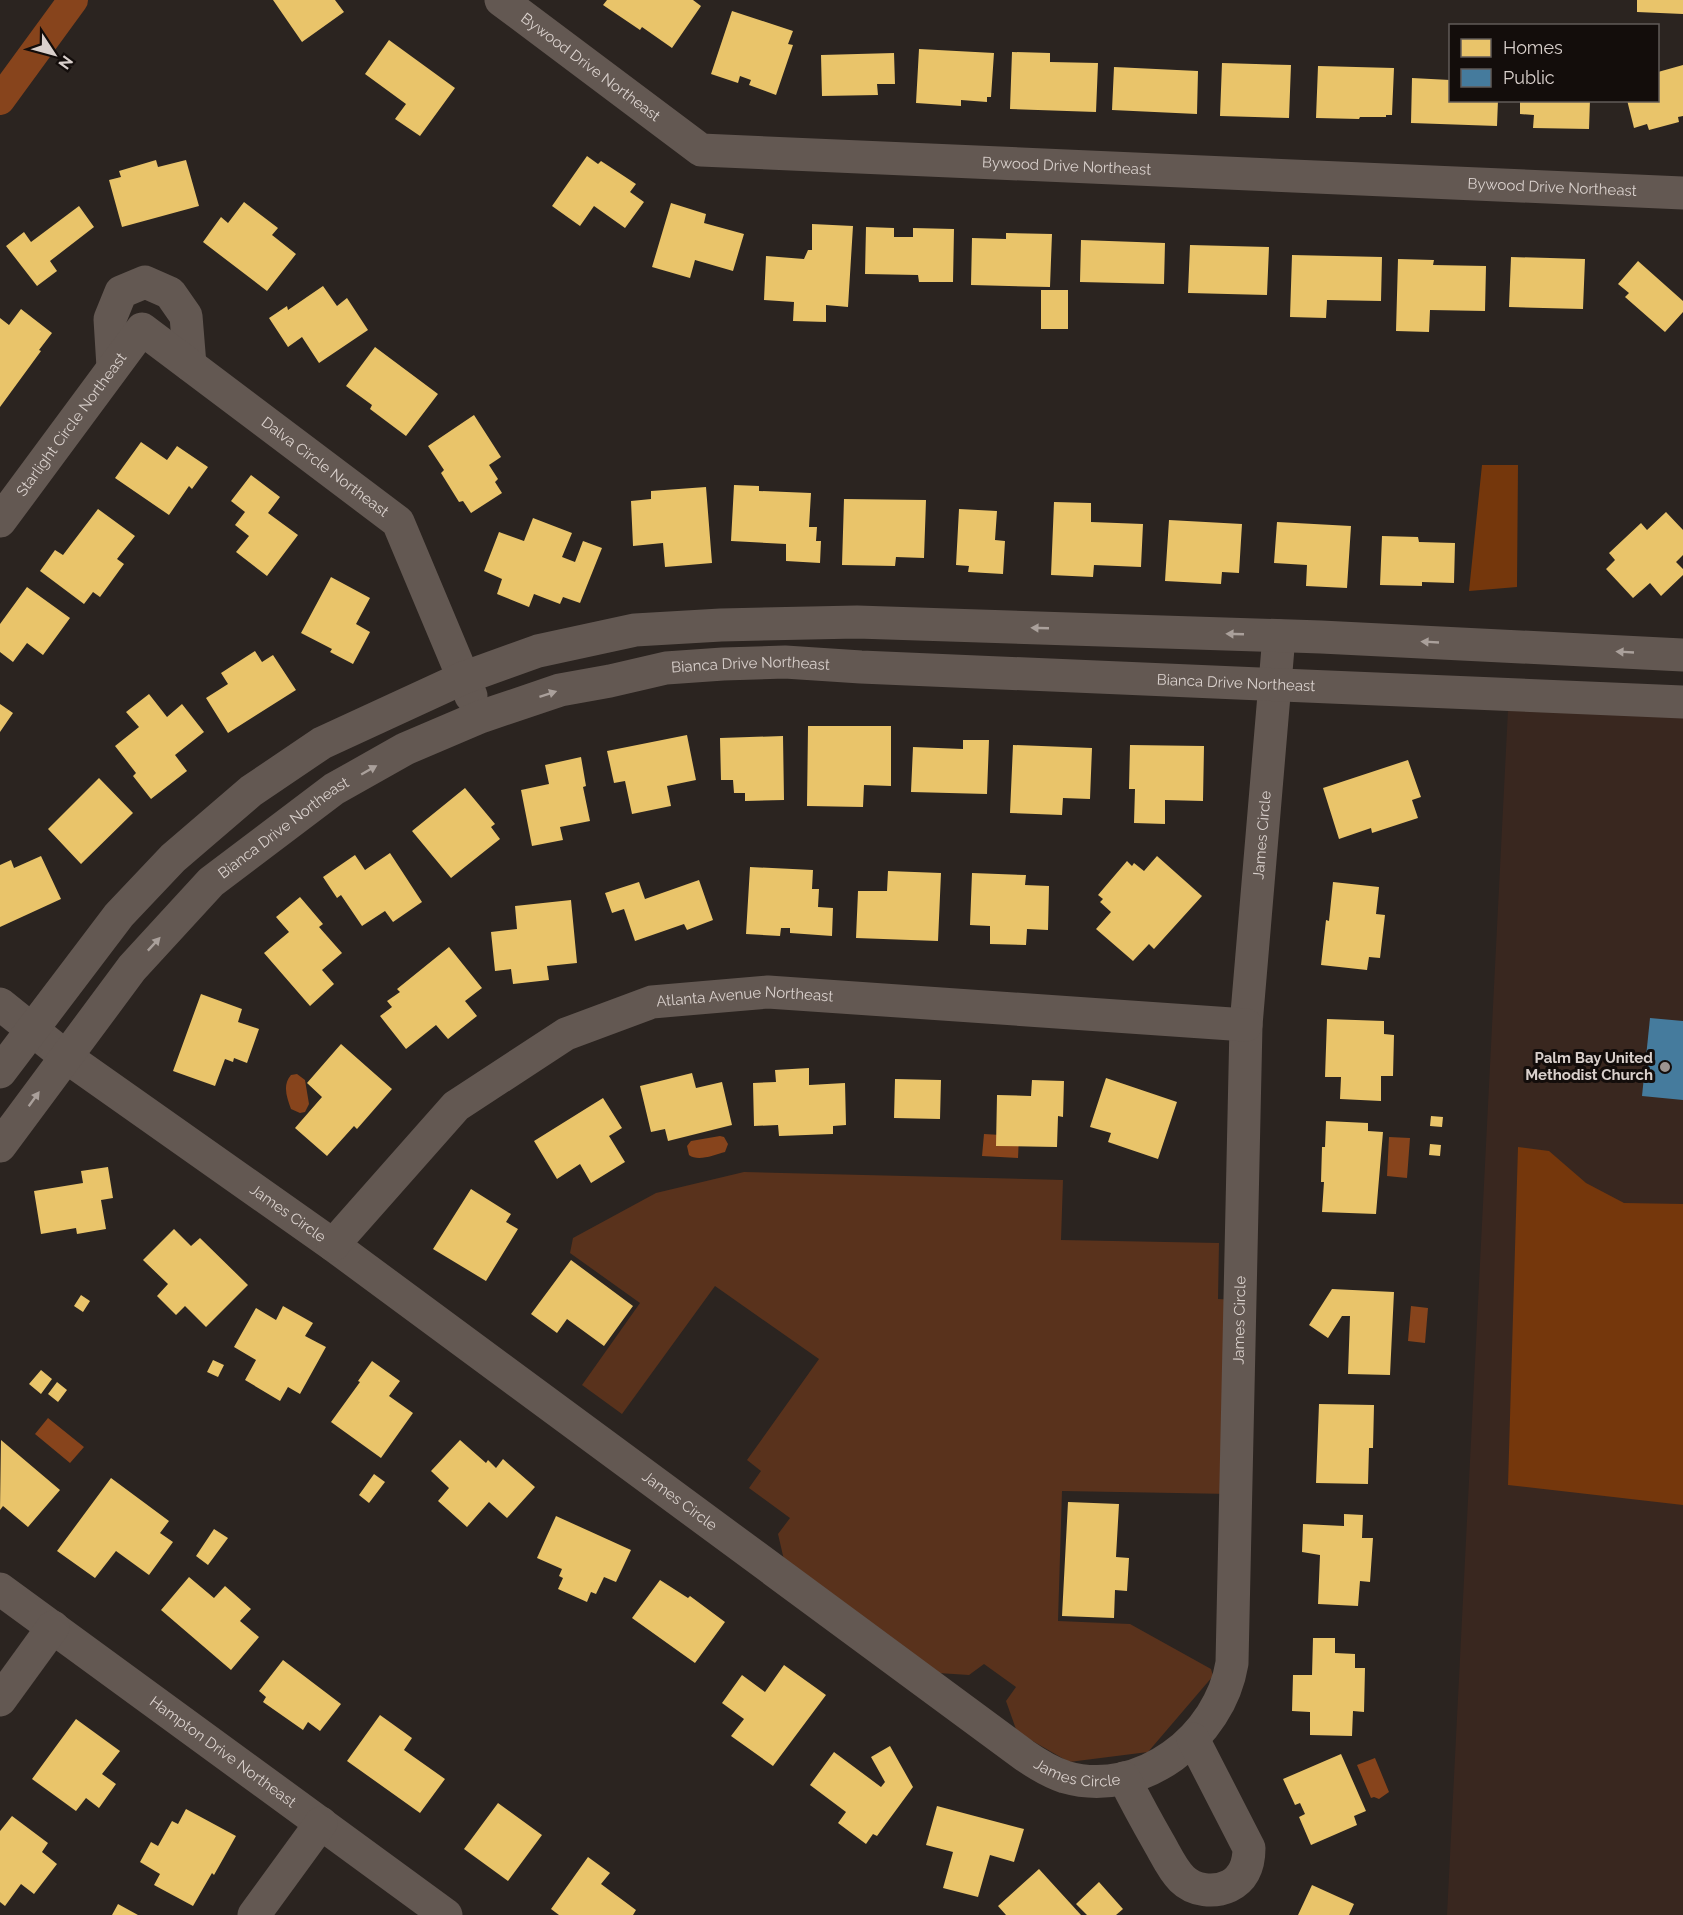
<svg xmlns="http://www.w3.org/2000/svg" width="1683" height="1915" font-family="Raleway,sans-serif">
<rect width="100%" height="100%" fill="#2b2420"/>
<!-- built -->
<path fill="#39271f" d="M1508,710L1683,717V1915H1447Z"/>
<!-- green -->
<path fill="#59321c" d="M744,1172L1063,1180L1061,1240L1219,1243L1218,1299L1238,1300L1232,1494L1062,1491L1058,1621L1130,1624L1211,1669L1213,1676L1148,1752L1069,1762L1017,1732L1006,1701L1016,1687L984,1664L969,1675L938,1673L784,1560L778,1534L790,1518L749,1488L761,1471L747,1460L819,1359L715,1286L622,1414L582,1385L640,1303L570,1253L573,1238L656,1193Z"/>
<!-- forest -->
<path fill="#75370c" d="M1482,465H1518L1517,587L1469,591Z
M1518,1147L1549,1151L1586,1183L1624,1203L1683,1204V1505L1508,1485Z"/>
<!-- water -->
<path fill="#87441c" d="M297,1074L305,1080L309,1104L305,1112L300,1113L291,1109C287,1098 282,1085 291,1075Z
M984,1134L1019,1136L1018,1158L982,1156Z
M720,1136L724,1137L728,1144L725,1152C714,1155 698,1162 689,1155L687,1146L691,1141Z
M1389,1137L1410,1138L1407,1178L1387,1176Z
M1411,1306L1428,1308L1425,1343L1408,1341Z
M48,1418L84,1447L70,1463L35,1434Z
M1375,1758L1389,1792L1379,1799L1374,1797L1371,1798L1357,1765Z"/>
<!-- homes -->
<path fill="#e9c46a" d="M273,0H335L344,12L302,42Z
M607,0H693L701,6L672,48L642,27L640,30L603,5Z
M1637,0H1683V14L1637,12Z
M732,11L793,31L788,44L793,45L776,95L749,85L751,80L740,76L738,83L711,74Z
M389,40L455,88L420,136L395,119L406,104L365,74Z
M919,49L994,53L991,97H987V102L961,100V106L916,103Z
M1012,52L1050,53V62L1098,63L1096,112L1010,109Z
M894,53L895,84H877L878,95L822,96L821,55Z
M1222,63L1291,65L1289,118L1220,116Z
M1683,65V116L1678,117L1679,122L1649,130L1647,124L1634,128L1627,100H1658V72Z
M1318,66L1394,68L1392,115H1386V117H1360L1359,119L1316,118Z
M1114,67L1198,71L1197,114L1112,110Z
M1412,78L1450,80V100H1498L1497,126L1411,123Z
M1520,100H1590L1589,129L1533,128L1534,115L1520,114Z
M587,156L598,164L601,161L636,184L630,192L644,202L625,228L594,206L580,226L552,206Z
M156,160L158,167L186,160L199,206L122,227L109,180L121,177L119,171Z
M244,202L278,228L272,235L296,254L267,291L203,242L221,217L228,223Z
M671,203L706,214L704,223L744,234L733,271L695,260L690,278L652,267Z
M79,206L94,227L50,261L57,271L37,286L6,246L24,232L31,242Z
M812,224L853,226L848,307L826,305V322L793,321L794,302L764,300L766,256L804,259L808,250H812Z
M866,227L894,228V237H913V228L954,229L953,282H919L918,275L865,274Z
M1006,233L1052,234L1050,287L971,285L972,238L1006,239Z
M1081,240L1165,243L1164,284L1080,282Z
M1190,245L1269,247L1267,295L1188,293Z
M1292,255L1382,257L1381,301L1327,300L1326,318L1290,317Z
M1511,257L1585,259L1583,309L1509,307Z
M1398,259L1434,260L1433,265L1486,266L1485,311L1430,310L1429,332L1396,331Z
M1638,261L1683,301V312L1665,332L1625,297L1629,293L1618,284Z
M323,286L337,306L347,298L368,330L319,363L302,337L288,347L269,318L287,306L288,310Z
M1041,290H1068V329H1041Z
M21,309L52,333L39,350L41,351L0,407V318L9,325Z
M375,347L438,394L406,436L370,409L372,405L346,386Z
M474,415L501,457L489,465L498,479L495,482L502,493L471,513L463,501L459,502L441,473L444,470L428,446Z
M141,442L167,460L177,446L208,467L192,489L189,486L169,515L115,478Z
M251,475L280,497L268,513L298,535L267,576L236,552L249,536L235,525L245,512L231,501Z
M734,485L759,486V491L811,493L809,527H817L816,541H821L820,563L786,561V544L731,541Z
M706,487L712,563L665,567L663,543L633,546L631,501L651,499V491Z
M844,499L926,500L924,558L896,557L895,566L842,565Z
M1054,502L1091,503V522L1143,524L1141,567L1094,565L1093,577L1051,575Z
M98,509L135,536L117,559L124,564L100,597L93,592L84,604L40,571L55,550L63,555Z
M959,509L997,511L995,540L1005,541L1003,574L968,572L969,566L956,565Z
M1666,512L1683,530V555L1676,562L1683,569V575L1661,596L1650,583L1633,598L1606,569L1615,560L1609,553L1641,523L1647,530Z
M533,518L572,533L562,557L575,562L583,541L602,548L580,603L563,597L560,604L534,594L529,607L497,594L502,579L484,571L499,532L524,541Z
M1169,520L1242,524L1239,573L1222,572L1221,584L1165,581Z
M1277,522L1351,526L1347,588L1306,586L1307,565L1274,563Z
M1382,536L1418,537L1419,542L1455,543L1454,583L1422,582V586L1380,585Z
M331,577L370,598L356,624L370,632L353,664L330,652L332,649L301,633Z
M27,587L70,618L43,655L27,643L13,662L0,652V624Z
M255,651L262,662L273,655L296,690L228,733L206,698L228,684L221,673Z
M149,694L167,717L182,704L204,732L175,755L187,771L151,799L133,776L136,773L115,746L139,727L126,712Z
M0,704L13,713L0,732Z
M808,726H891V786L864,785L863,807L807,806Z
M687,735L696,780L667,786L671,806L632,814L625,781L614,783L607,751Z
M783,736L784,800L745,801V793H734L733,780H721L720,738Z
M963,740H989L987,794L911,792L913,747L963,749Z
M1013,745L1092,748L1090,799L1063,798L1062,815L1010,813Z
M1130,745L1204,746L1203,801L1165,800V824L1134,823L1135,789H1129Z
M581,757L586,786L583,787L590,821L560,827L563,840L532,846L521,790L549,784L545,765Z
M1408,760L1421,797L1412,800L1418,818L1372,833L1371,828L1339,839L1323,788Z
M99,778L133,813L81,864L48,829Z
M465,788L495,824L491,827L500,839L451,878L412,831Z
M390,853L422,902L393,922L385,911L362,926L341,895L337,898L323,877L355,855L365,870Z
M41,856L61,899L0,927V865L11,860L14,868Z
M1157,856L1202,896L1154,949L1149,944L1133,961L1096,929L1111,912L1100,902L1103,899L1098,895L1127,861L1132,866L1134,863L1144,871Z
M750,867L813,870L812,889H819L818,907L833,908L832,936L790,933V928H781L780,936L746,934Z
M888,871L941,873L938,941L856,938L858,891H887Z
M972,873L1026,875L1025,885L1049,886L1048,930L1027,929L1026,945L990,944V926L970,925Z
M699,880L713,920L687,930L684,924L635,941L624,909L612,913L605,893L639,882L645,899Z
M1333,882L1379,887L1376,914L1385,915L1380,958L1369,957L1367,970L1321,965L1326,920L1329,921Z
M300,897L323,924L319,927L342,953L322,970L334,984L310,1006L264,953L289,932L276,917Z
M571,900L577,963L547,966L549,980L513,984L511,969L495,971L491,932L517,929L515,906Z
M449,947L482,988L465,1001L477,1016L448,1039L436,1025L406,1049L380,1016L392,1007L387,1001L400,992L397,989Z
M201,994L242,1009L238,1022L259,1029L247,1063L234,1058L233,1062L225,1059L215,1086L173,1071Z
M1327,1019L1384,1021V1034L1394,1035L1393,1076H1381V1101L1340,1099L1341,1077H1325Z
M341,1044L392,1089L357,1129L354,1126L327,1156L295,1128L322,1097L307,1083Z
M809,1068V1085L845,1083L846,1125L833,1126V1134L779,1136L778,1125L754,1126L753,1083L776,1082L775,1070Z
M692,1073L696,1088L722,1082L732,1125L668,1141L665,1129L651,1132L640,1086Z
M1106,1078L1177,1102L1158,1159L1108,1142L1111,1133L1090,1127Z
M895,1079L941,1080L940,1119L894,1118Z
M1032,1080L1064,1081L1063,1117L1058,1116L1057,1147L996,1146L997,1095L1031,1096Z
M603,1098L622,1128L609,1136L625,1162L591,1183L580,1164L557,1179L534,1141Z
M1431,1116L1443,1117L1442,1127L1430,1126Z
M1326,1121L1368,1123V1131L1383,1132L1376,1214L1322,1212L1324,1182H1321L1322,1147H1325Z
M1430,1144L1441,1145L1440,1156L1429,1155Z
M108,1167L113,1198L101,1200L106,1229L77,1234L76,1228L41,1234L34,1191L83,1183L81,1171Z
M471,1189L511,1214L506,1222L518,1229L486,1281L433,1249Z
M174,1229L191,1246L200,1238L248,1285L206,1327L185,1306L176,1315L157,1296L168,1284L143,1260Z
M571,1260L633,1306L604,1346L567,1319L557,1333L531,1314Z
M1332,1289L1394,1292L1390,1375L1348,1374L1350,1316H1342L1328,1338L1309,1325Z
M81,1295L90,1301L83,1312L74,1306Z
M283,1306L313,1323L305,1336L326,1347L300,1394L288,1387L280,1401L245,1380L256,1360L234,1347L256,1308L276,1320Z
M213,1360L224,1365L218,1377L207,1372Z
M372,1361L400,1381L389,1396L413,1413L381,1458L331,1422L360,1382L358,1381Z
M41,1370L52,1379L41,1394L29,1384Z
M57,1382L67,1390L58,1402L48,1394Z
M1319,1404L1374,1405L1373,1448H1369L1368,1484L1316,1483Z
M1,1440L60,1490L28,1527L3,1506L0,1510Z
M460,1440L486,1463L488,1460L496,1468L503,1459L535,1487L507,1518L489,1502L467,1527L438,1501L449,1488L431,1471Z
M374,1474L385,1482L369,1503L359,1495Z
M111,1478L169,1521L160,1533L173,1542L149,1575L116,1551L95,1578L57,1551Z
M1068,1502L1119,1504L1116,1557L1129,1558L1127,1591L1115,1590L1114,1618L1062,1616Z
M1344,1514L1363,1515L1362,1538H1373L1370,1582L1360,1581L1358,1606L1318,1604L1320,1555L1302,1552L1303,1524L1344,1526Z
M556,1516L631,1550L616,1582L604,1577L596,1594L591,1592L587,1602L558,1589L563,1578L559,1576L562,1569L537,1558Z
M214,1529L228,1538L208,1565L196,1556Z
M189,1577L214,1598L225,1586L251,1609L240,1621L259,1637L231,1670L161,1610Z
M660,1580L688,1598L690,1596L725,1622L695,1663L632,1618Z
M1313,1638H1335V1653L1355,1654V1668H1365L1364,1712L1353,1711L1352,1736L1310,1735V1712L1292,1711L1293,1675H1312Z
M283,1660L341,1704L320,1731L308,1722L303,1730L263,1702L266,1697L259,1691Z
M784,1665L826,1695L773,1766L731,1736L744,1719L722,1703L742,1675L765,1692Z
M380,1715L412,1738L404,1750L445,1779L420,1813L347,1761Z
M76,1719L120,1751L102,1774L116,1784L99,1808L86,1798L76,1811L32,1779Z
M890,1746L913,1787L877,1836L873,1834L866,1844L838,1823L846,1812L810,1785L834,1752L881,1787L885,1782L871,1757Z
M1341,1754L1366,1811L1354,1816L1357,1825L1311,1845L1299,1817L1305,1814L1300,1803L1295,1805L1283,1779Z
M498,1803L542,1835L508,1881L464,1849Z
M937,1806L1024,1829L1014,1862L990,1855L978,1897L943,1888L953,1852L926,1845Z
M186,1809L236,1836L214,1875L212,1873L193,1906L154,1885L160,1874L140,1862L151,1842L158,1846L172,1821L178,1824Z
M12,1816L48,1843L42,1852L57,1864L34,1894L21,1884L5,1906L0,1902V1831Z
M588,1857L610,1873L601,1884L636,1910L633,1915H559L551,1909Z
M1039,1869L1081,1915H1006L998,1906Z
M1099,1882L1123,1909L1116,1915H1087L1076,1904Z
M1312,1885L1354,1904L1349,1915H1298Z
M118,1904L138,1915H112Z"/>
<!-- public -->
<path fill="#457b9d" d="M1650,1018L1683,1021V1100L1642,1096Z"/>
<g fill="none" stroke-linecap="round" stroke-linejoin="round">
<!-- canal -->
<path stroke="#87441c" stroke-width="30" d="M0,100L73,0"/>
<!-- minor -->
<g stroke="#635852" stroke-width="33">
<path id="s1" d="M501,0L701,150L1683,193"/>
<path d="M113,367L110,319L121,292L145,282L170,293L186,316L190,365"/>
<path id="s2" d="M0,521L142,329L398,522L471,696"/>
<path id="s3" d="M0,1004L65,1056L333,1245L1024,1755C1037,1764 1050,1772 1065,1777C1141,1799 1220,1737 1232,1663L1246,1025L1279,636"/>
<path d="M0,1072L119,915L173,858L251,791L322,743L463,678L538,651L635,630L721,625L857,622L1321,637L1683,655"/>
<path id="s4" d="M0,1146L132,968L211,882L334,789L405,749L480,717L560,690L610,681L666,668L723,664L785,662L861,667L1683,702"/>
<path id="s5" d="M333,1245L456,1106L566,1034L652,1002L768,992L1246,1025"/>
<path id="s6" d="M0,1589L446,1915"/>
<path d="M0,1700L53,1627"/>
<path d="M1124,1778C1135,1800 1147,1822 1159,1843C1166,1855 1172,1869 1182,1879C1194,1891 1214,1893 1229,1886C1245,1878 1249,1863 1249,1848L1193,1739"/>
<path d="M254,1915L321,1823"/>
</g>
</g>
<!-- one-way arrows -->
<defs><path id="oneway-solid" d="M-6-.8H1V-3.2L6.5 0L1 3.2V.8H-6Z" transform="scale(1.5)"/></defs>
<g fill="#aaa09b">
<use href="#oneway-solid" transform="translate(1040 628) rotate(-178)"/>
<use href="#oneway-solid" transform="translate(1235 634) rotate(-178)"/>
<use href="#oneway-solid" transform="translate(1430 642) rotate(-177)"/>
<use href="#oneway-solid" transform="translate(1625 652) rotate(-177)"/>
<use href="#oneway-solid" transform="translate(548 694) rotate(-18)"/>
<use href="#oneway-solid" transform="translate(369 770) rotate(-30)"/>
<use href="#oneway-solid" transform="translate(154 944) rotate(-47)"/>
<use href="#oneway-solid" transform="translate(34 1099) rotate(-54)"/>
</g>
<!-- markers -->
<circle fill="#9c9490" stroke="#130d0b" stroke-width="2" cx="1665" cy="1067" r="6"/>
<g text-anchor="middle" stroke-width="6" stroke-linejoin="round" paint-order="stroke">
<!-- street labels -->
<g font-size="15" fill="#d9d0cc" stroke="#130d0b">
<text dy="5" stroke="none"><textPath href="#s1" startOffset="112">Bywood Drive Northeast</textPath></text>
<text dy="5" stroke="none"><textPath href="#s1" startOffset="616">Bywood Drive Northeast</textPath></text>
<text dy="5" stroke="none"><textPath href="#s1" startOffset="1102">Bywood Drive Northeast</textPath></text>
<text dy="5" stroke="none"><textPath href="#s2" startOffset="120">Starlight Circle Northeast</textPath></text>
<text dy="5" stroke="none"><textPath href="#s2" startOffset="468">Dalva Circle Northeast</textPath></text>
<text dy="5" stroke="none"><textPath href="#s4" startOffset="933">Bianca Drive Northeast</textPath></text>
<text dy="5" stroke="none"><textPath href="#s4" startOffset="1419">Bianca Drive Northeast</textPath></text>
<text dy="5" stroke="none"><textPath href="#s4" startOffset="429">Bianca Drive Northeast</textPath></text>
<text dy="5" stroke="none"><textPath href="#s3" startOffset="2372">James Circle</textPath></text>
<text dy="5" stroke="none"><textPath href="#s5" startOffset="502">Atlanta Avenue Northeast</textPath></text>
<text dy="5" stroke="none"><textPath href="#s3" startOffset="356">James Circle</textPath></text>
<text dy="5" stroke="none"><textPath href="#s3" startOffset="1886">James Circle</textPath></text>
<text dy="5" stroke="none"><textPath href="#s3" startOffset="842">James Circle</textPath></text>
<text dy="5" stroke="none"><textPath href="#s6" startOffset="276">Hampton Drive Northeast</textPath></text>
<text dy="5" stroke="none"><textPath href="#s3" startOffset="1328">James Circle</textPath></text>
</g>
<!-- poi labels -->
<g font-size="15" font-weight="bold" fill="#d9d0cc" stroke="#130d0b" text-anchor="end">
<text x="1653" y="1063">Palm Bay United<tspan x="1653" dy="17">Methodist Church</tspan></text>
</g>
</g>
<!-- legend -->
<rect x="1449" y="24" width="210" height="78" fill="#130d0b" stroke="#625b58" stroke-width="1.5"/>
<rect x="1461" y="39" width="30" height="18" fill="#e9c46a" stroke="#625b58" stroke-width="1.5"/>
<text x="1503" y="54" font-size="18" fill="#d9d0cc">Homes</text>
<rect x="1461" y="69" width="30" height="18" fill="#457b9d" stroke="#625b58" stroke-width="1.5"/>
<text x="1503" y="84" font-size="18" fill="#d9d0cc">Public</text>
<!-- north arrow -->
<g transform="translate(54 54) rotate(126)" stroke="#130d0b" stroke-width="4.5" paint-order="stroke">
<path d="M0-4.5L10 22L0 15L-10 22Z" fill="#d9d0cc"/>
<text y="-9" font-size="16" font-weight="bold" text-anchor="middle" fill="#d9d0cc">N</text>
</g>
</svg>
